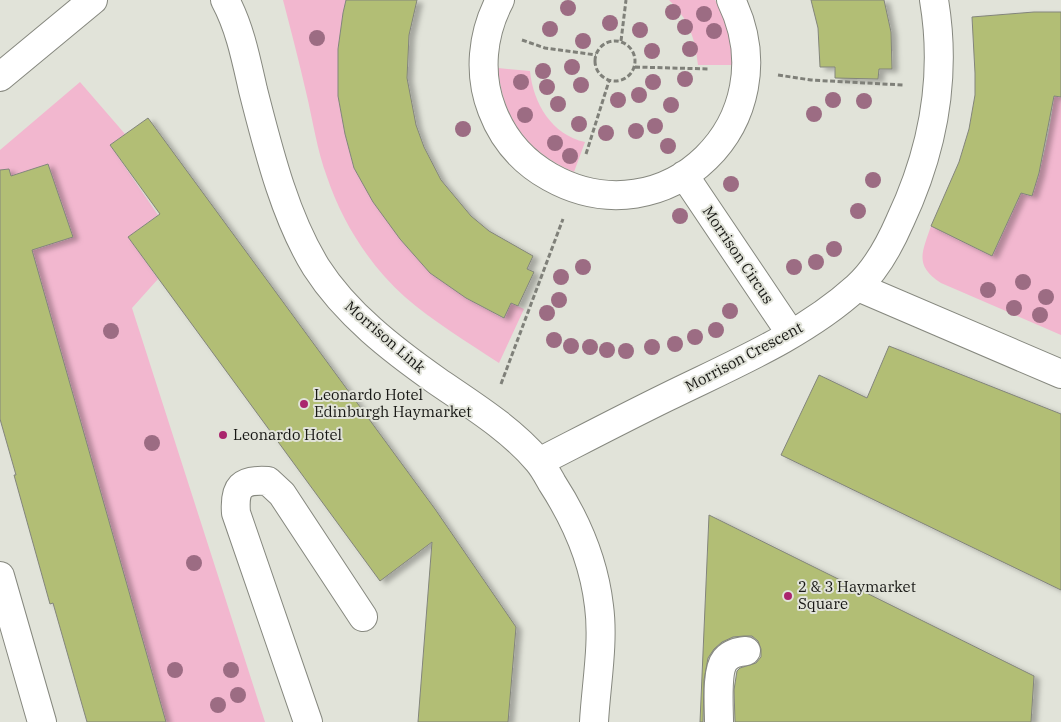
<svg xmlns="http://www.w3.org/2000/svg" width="1061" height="722" font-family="'IBM Plex Serif',serif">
<defs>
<filter id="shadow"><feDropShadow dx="5.5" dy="3" stdDeviation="2.5" flood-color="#0004"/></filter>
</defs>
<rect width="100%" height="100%" fill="#e1e3d9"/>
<!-- green -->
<path fill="#f2b7cf" d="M283,0H346L343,13L338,49V96L345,133L354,168L400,239L430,273L466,298L503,318L511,303L524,309L499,363C467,342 434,322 405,297C370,266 342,222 327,177C317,150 313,121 306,92C299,61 291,31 283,0Z
M669,0H715C727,19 734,43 733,65H698C695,37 689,20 669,0Z
M498,68L530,71C533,103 552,135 585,142L574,172C527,152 503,119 498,68Z
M80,82L125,134L110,145L158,215L128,237L158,279L132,308L265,722H166L32,250L73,237L48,164L0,180V150Z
M1054,96L1061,97V335L941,283C914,265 922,253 931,226L992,256L1021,193L1032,196C1042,164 1051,129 1054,96Z"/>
<!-- building -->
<path fill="#b2be74" stroke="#83857c" filter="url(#shadow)" d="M346,0H417L409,35L407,78L416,125L424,147L441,180L471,216L489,231L533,256L527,269L534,272L518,306L511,303L504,318L466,298L430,273L400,239L373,202L354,168L345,134L338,96V49L343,13Z
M811,0H884L891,32L892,69H879L878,79L835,78V67H820L818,28Z
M1034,12H1061V97L1054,96L1039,173L1032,196L1021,193L992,256L931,226L959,162L969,129L975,95V73L972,17Z
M148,118L435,509L516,627L508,722H418L432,542L380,581L128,237L160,214L110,145Z
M48,164L73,237L32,250L166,722H87L53,603L50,604L14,475H16L0,419V170L9,169L11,176Z
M889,346L1061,414V590L781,455L819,375L867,398Z
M709,515L1034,676L1031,722H735L734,690L737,671L740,668L756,663L761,657V649L758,641L752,636H744L733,637L722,642L714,649L708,658L704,680L703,722H700Z"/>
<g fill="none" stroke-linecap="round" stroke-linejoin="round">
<!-- minor casing -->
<g stroke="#86887f" stroke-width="30">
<path id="minor" d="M225,0C240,28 246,59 253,90C268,148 284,215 316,267C346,314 393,350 437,381C472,405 511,429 538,461C544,468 548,476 552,483C576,520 594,562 599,606C604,643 596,685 594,722
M500,0C482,34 478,74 492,110C503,139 523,162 550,177C666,242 790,120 731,0
M0,77L93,0
M684,175L791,334
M858,287L1061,374
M539,462C582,440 624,418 667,397C732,365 803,336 857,287C876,270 890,244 900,221C933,151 947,77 934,0
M0,576L42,722
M308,722L236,513C234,487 241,479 268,481L282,494L363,617
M719,722C719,707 716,671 725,660C731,653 738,652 746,651"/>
</g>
<!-- path -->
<path stroke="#7f8079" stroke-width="3" stroke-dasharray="5 2.5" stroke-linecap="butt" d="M522,40L545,48L596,55
M595 61a20 20 0 1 1 40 0a20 20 0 1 1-40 0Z
M621,41L626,0
M635,67L709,69
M778,75L811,80L903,85
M586,154L609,81
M501,384L563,219"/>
<!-- minor -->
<use href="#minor" stroke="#fff" stroke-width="28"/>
</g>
<!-- trees -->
<g fill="#9c6c83">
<circle cx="568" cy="8" r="8"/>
<circle cx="673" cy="12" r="8"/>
<circle cx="704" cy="14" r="8"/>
<circle cx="610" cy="23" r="8"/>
<circle cx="685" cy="27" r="8"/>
<circle cx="550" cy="29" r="8"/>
<circle cx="640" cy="30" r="8"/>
<circle cx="714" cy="31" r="8"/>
<circle cx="317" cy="38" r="8"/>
<circle cx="583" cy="41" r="8"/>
<circle cx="690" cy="49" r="8"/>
<circle cx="652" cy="51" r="8"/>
<circle cx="572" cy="67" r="8"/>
<circle cx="543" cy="71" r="8"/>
<circle cx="685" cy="79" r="8"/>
<circle cx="521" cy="82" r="8"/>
<circle cx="653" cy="82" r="8"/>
<circle cx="581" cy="85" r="8"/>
<circle cx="547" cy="87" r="8"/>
<circle cx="639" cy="95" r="8"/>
<circle cx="618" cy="100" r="8"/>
<circle cx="833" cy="100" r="8"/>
<circle cx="864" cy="101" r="8"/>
<circle cx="558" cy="104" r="8"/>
<circle cx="671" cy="105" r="8"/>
<circle cx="814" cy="114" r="8"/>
<circle cx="525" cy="115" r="8"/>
<circle cx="579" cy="124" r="8"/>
<circle cx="655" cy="126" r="8"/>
<circle cx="463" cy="129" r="8"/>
<circle cx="636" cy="131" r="8"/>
<circle cx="606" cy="133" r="8"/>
<circle cx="555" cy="143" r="8"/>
<circle cx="668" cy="146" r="8"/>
<circle cx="570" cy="156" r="8"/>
<circle cx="873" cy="180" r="8"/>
<circle cx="731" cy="184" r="8"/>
<circle cx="858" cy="211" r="8"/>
<circle cx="680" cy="216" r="8"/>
<circle cx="834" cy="249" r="8"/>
<circle cx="816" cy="262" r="8"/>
<circle cx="583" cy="267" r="8"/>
<circle cx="794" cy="267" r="8"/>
<circle cx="561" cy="277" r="8"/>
<circle cx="1023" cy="282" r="8"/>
<circle cx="988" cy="290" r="8"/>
<circle cx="1046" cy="297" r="8"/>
<circle cx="559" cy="300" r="8"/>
<circle cx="1014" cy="308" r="8"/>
<circle cx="730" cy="311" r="8"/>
<circle cx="547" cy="313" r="8"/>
<circle cx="1040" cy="315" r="8"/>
<circle cx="716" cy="330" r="8"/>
<circle cx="111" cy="331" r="8"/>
<circle cx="695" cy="337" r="8"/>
<circle cx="554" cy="340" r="8"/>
<circle cx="675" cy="344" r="8"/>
<circle cx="571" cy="346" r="8"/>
<circle cx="590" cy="347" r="8"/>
<circle cx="652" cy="347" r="8"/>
<circle cx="607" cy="350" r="8"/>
<circle cx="626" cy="351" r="8"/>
<circle cx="152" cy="443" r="8"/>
<circle cx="194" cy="563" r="8"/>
<circle cx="175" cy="670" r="8"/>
<circle cx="231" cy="670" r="8"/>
<circle cx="238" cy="695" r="8"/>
<circle cx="218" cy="705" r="8"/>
</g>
<!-- markers -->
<g fill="#aa256d" stroke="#e1e3d9" stroke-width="2">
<circle cx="304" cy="404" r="5"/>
<circle cx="223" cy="435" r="5"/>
<circle cx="788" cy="596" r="5"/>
</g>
<g text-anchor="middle" stroke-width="4" stroke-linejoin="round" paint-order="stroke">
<!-- street labels -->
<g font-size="15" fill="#171714" stroke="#e1e3d9">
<text transform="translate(738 255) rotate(56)" y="5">Morrison Circus</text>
<text transform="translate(385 337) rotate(41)" y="5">Morrison Link</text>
<text transform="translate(744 357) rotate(-28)" y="5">Morrison Crescent</text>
</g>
<!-- poi labels -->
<g font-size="15" fill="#171714" stroke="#e1e3d9" text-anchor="start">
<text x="314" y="400">Leonardo Hotel<tspan x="314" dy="17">Edinburgh Haymarket</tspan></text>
<text x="233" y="440">Leonardo Hotel</text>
<text x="798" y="592">2 &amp; 3 Haymarket<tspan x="798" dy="17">Square</tspan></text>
</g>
</g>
</svg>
